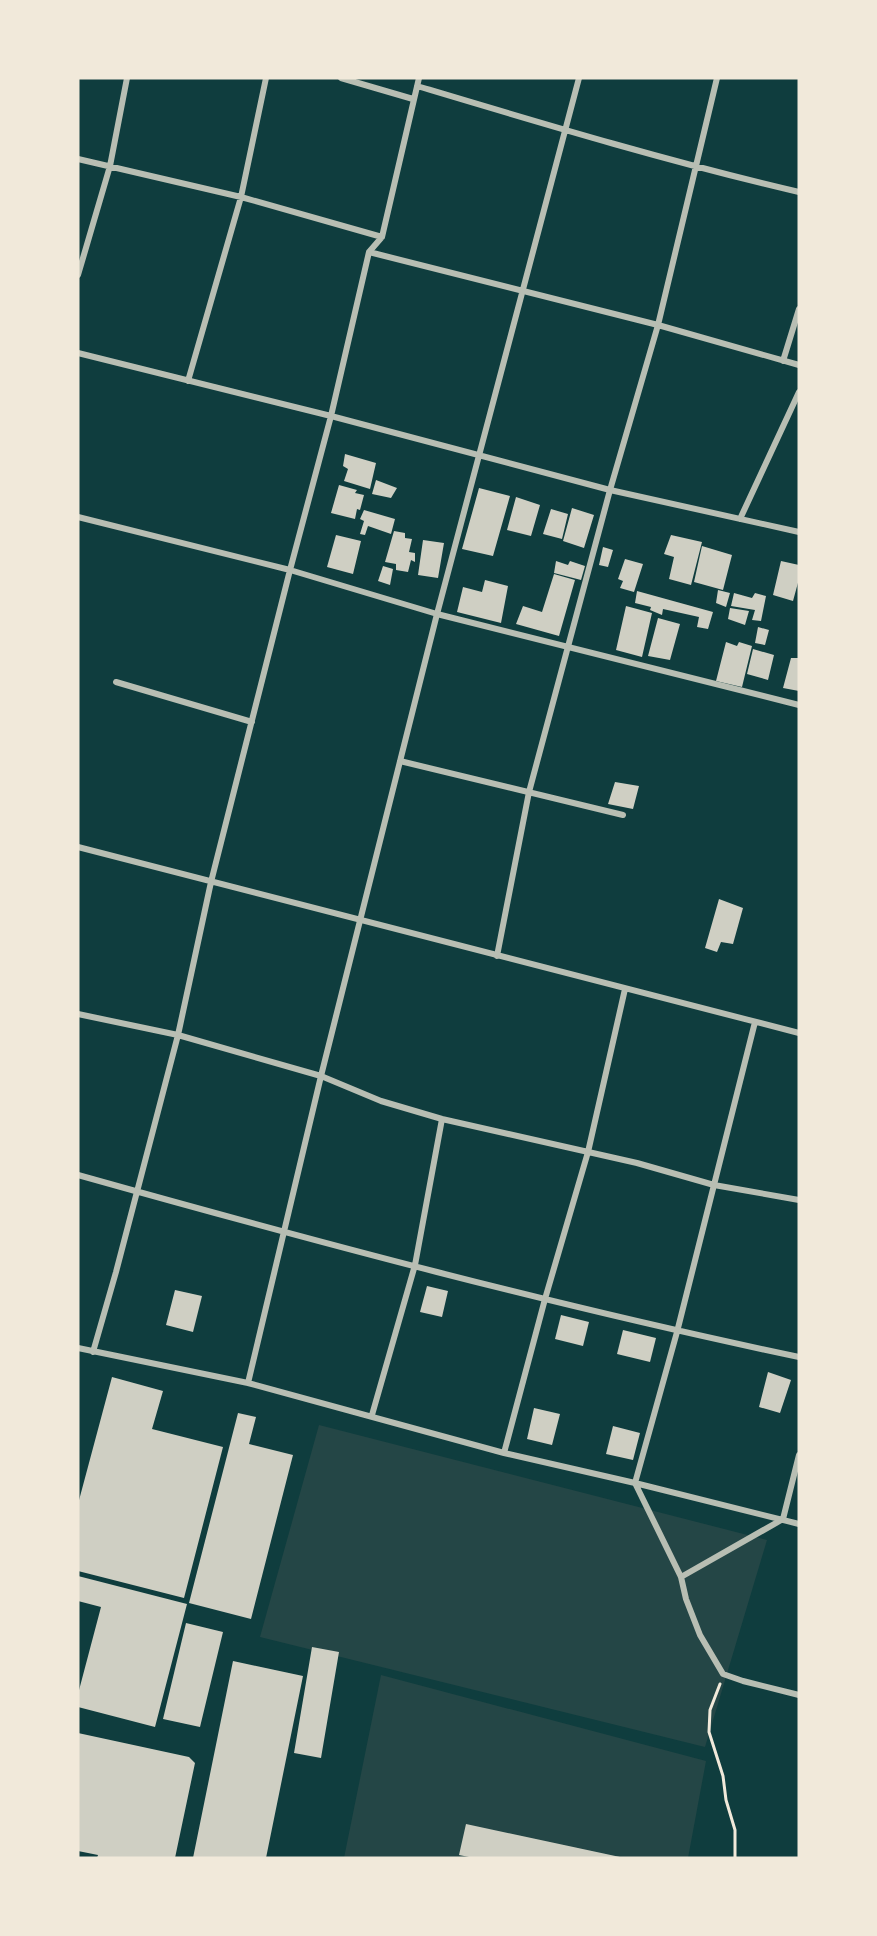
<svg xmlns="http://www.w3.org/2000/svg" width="877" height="1936" font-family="'Fira Sans Condensed',sans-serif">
<rect width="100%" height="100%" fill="#0f3d3e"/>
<!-- green -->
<path fill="#244646" d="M319,1425L767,1540L705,1747L260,1637Z
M381,1675L706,1761L688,1858H344Z"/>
<!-- building -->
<path fill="#cfcfc3" d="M345,454L376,463L370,489L344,481L348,469L343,466Z
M376,480L397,488L391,498L372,494Z
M339,485L357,490L355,493L364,495L360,510L357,509L355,519L331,513Z
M479,488L510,496L493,556L462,549Z
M516,497L540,505L531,536L507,530Z
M572,508L594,515L584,548L563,541Z
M551,509L568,514L562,539L543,534Z
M364,510L395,519L391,534L368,526L365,535L360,534L364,521L360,519Z
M394,531L405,533V538L412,539L409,552L415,553V562L411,560L408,572L396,570V564L385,562Z
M336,535L361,541L353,574L327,567Z
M671,535L702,542L691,585L669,579L674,557L664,554Z
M423,540L444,543L438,578L418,575Z
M702,546L732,555L723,590L694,582Z
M603,547L613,550L608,567L599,565Z
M625,559L643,564L634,592L620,588L623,581L618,579Z
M556,561L568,565L570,561L585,566L581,580L554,573Z
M781,561L799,565V579L793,601L773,595Z
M383,566L393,569L390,585L378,581Z
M554,574L575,580L559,636L516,624L523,606L542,612Z
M485,580L508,586L501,623L457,612L463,587L482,592Z
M718,590L730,593L726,607L716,603Z
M637,591L713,612L708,629L697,627L699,617L663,609L662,615L650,610L651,607L635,603Z
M734,593L752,598L755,593L766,596L761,621L752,620L755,610L731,606Z
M626,606L652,613L642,657L616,650Z
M730,608L749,611L745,625L728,619Z
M658,618L680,624L670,660L648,656Z
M758,627L769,630L765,645L755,643Z
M726,642L737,646L739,642L752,646L742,687L716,681Z
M753,649L774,655L768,680L747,674Z
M791,658H799V691L783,688Z
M615,782L639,786L633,809L608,804Z
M719,899L743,908L733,944L721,942L717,952L705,948Z
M427,1286L448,1291L442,1317L420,1312Z
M175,1290L202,1296L193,1332L166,1325Z
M561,1315L589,1322L583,1346L555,1339Z
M623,1330L656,1338L650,1362L617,1354Z
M768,1372L791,1380L780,1413L759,1407Z
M112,1377L163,1391L152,1429L223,1447L184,1598L78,1571V1504Z
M534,1408L560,1414L552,1445L527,1439Z
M238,1413L256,1417L249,1444L293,1455L251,1619L189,1603Z
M613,1426L640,1433L633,1460L606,1454Z
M78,1576L187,1604L155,1727L78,1707V1694L101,1607L78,1601Z
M186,1623L223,1632L200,1727L163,1719Z
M312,1647L339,1652L321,1758L294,1753Z
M233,1661L303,1676L266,1858H193Z
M78,1733L189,1757L195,1763L175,1858H97L98,1855L78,1851Z
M466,1824L620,1857L619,1858H474L459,1855Z"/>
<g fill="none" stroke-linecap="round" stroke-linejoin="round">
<!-- path -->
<path stroke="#f1e9da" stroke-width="3" d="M720,1684L710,1710L709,1732L723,1776L726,1800L735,1830V1858"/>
<!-- minor -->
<path stroke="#b8beb3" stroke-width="6" d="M341,78L413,99
M417,86C544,124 670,162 799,192
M78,159L241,197L382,237
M369,252L658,325L799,365
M78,275L110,166L127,78
M78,353L331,416L610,490L799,532
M783,361L799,309
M188,381L241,197L266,78
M78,517L290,570L437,614L799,705
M740,519L799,392
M116,682L252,722
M400,761L623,815
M78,847L799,1033
M497,956L529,792L610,490L658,325L717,78
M78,1014L178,1035L321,1076L381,1101L442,1119L637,1163L714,1185L799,1200
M78,1175C317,1242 556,1306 799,1357
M78,1348L248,1383L504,1453L635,1483L799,1524
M93,1352L116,1272L178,1035L211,882L290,570L331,416L369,252L382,237L419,78
M248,1383L321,1076L437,614L579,78
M372,1415L415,1265L442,1119
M504,1453L545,1299L588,1152L625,989
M799,1455L783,1519L681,1577L686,1599L700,1635L723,1674L743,1681L799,1695
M681,1577L635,1483L677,1332L755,1022"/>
</g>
<!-- border -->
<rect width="877" height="1936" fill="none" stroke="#f1e9da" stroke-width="159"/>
</svg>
